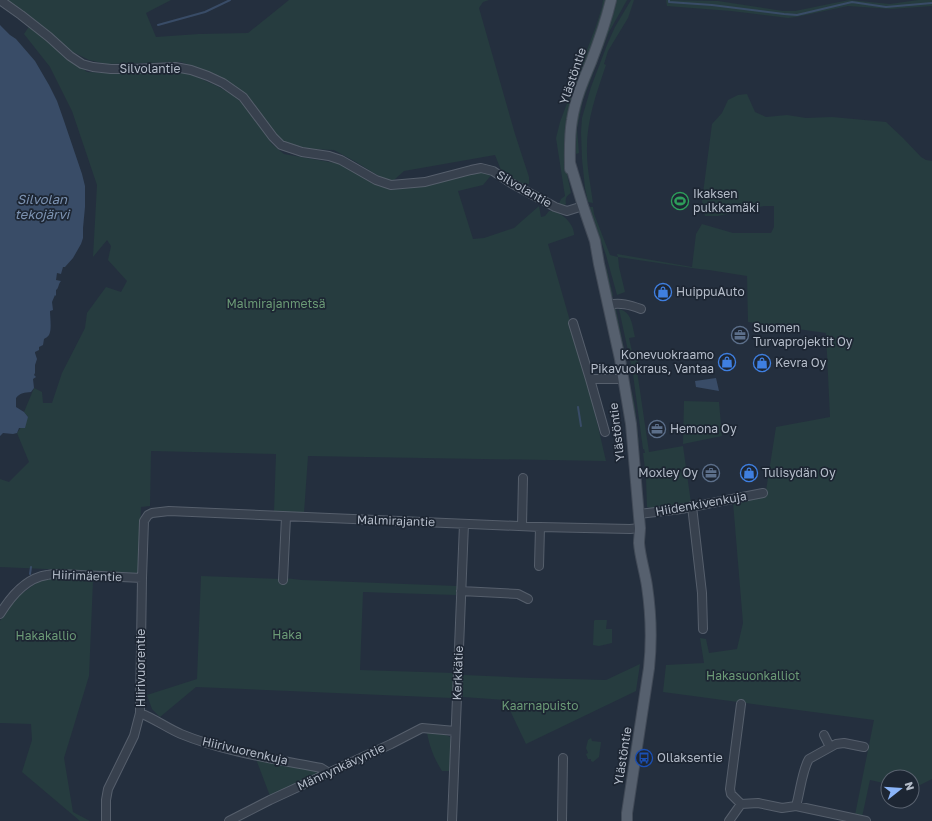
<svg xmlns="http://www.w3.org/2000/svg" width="932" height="821" font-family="'Golos Text',sans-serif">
<rect width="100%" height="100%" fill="#242f3e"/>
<!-- green -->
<path fill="#263c3f" d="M6,0H171L146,13L156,37L199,34L248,33L289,0H489L483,2L479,8L515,134L529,177V184H521L503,175L495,155L404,171L394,180H385L356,162L334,150L311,149L289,144L278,138L255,105L240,90L213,74L181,62L106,64L89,60L67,49Z
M603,0H607L566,154L567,174L571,193C566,196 565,199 566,204L561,207L558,206L561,199L565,196L556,138L560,122L596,26L602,7Z
M615,0H627L609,32L583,100L577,129L579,153L576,154L573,139L576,115Z
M631,0H634L628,18L608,51L604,64L606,65C596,95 586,121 587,153C587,169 591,187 593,203L588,202L585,188L582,159L581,132L582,118L591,87L607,45L615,27Z
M666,0L718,1L783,11H795L849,0L890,4L918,0H932V6L891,9L848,6L796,17L788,18L731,11L667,6Z
M30,25L87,72L107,73L170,71L188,73L217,86L235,96L249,110L272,144L284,154L341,164L378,186L390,188H407L440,182L470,173H493L483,185L458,191L473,239L484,238L514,228L539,206L541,217L545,216L549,211C560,210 575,224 574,235L548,244L588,384L606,461L308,456L304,513L274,512L276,454L151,451L150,506L141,507L138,573L0,567V479L9,482L29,462L17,433L28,417L24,412L34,388L42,392L43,403H52L62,373L85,328L87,313L106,287L121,292L127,281L108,260L111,246L107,240L93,257L97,185L72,111L50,67L24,34Z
M747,94L755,112L766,117L787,115L806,118L832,117L886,122L903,138L921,157L926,160L932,161V779L912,789V777H888V784L870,780L862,817L855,815L874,720L663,692L666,665L704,663L700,638L706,639L709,653L737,649L743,623L733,502L765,497L776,427L830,417L826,333L748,322L747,276L709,270L699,269L618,257L619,267L625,292L617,295L606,255L589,207H593L594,214L610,255L618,257L617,254L692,267L696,234L702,224L733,233H771L774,227V206H764L718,216H705L702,201L712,124L722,113L728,100L738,95Z
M597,239L607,270L613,295V296L610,295Z
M615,308L616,309L625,353L623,354L614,309Z
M619,309C632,312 632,325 635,337L629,338L633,356H637L638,363L636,364L649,452L683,446L691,503L653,509L647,507L646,477L643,453H645L644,449H643L633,374Z
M631,392H632L635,406L639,445L635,430Z
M684,401L719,402L722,436L683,444Z
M201,576L281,579L285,578L302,580L457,586L456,595L363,592L360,670L454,673L452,698L196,687L160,717L152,709L147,695L197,679Z
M54,578L93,581L89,676L64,758L73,812L90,821H80L22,772L32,740L31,724L0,723V621L5,612L20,595L39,581Z
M595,620H607L606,629H612V643L599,646L593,645L594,621Z
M640,664L636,691L526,744L505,700L463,697V675L532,678L606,680Z
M427,733L444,734L450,737L451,740L450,771H442C434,758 430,748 427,733Z
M591,738L592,741L601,742L599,757L593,762L591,761V759H588L586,754L588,753L586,748L588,740Z
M256,759L315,768L317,772L315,776L270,796Z"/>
<!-- water -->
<path fill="#394c67" d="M0,25L10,35L16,39L35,61L49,85L57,101L63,118L82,174L85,186V207L83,228V238L81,244L73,258L65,267H63L61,274L57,273L56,280L61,281C58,284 59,288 56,290V296L55,295L52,302L53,310L50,311C50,317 52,330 49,335C48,337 45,338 44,339L43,345L39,347V350L35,352V353L37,359L35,365V373L34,375L36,377L33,379L34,388L31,392C24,393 21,392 16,398V407L24,412L28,417L25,428H19L17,433L13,434L3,433L0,436Z
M716,378L719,391L696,387L695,381Z"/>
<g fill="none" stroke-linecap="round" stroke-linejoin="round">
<!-- stream -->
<path stroke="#394c67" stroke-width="2" d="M669,0V2L712,5L784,14L797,15L852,2L886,7L932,3
M158,25L205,12L230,0
M578,407L581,426
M30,574L31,567"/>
<!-- minor casing -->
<g stroke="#565f6c" stroke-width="10">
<path id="minor" d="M0,0L21,15L49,37L70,56L82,64L93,67L111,69H132L175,67L191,70L208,76L223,83L243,97L273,137L281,145L302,152L329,156L341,160L376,180L391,185L425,182L471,170L481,168L493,171L511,183L555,207L567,211L583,206
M608,305C620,302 630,305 641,309
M573,323L590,379L605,432
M590,379H624
M692,506L702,593L703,629
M639,514L681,509L763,493
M522,526L523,478
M539,566L540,527
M283,580L286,517
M461,591L518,594L528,599
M0,614C11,596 26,578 47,575C51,574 56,574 60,574L142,578
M741,704L730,789L731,794L741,804
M140,713C155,719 167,728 181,734C225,752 274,759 321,768L329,773
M824,735L830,747
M796,806C800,793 802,770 809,759L836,744L844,743L864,747
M106,821V800L108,789L134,736L140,713L142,578L144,521L148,515L152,513L169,511L540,527L630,529L640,528
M229,821L270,800L391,744L422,728L455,731
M452,821L464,524
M562,821L563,758
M729,821L741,804L758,803L782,808L796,806L866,821"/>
</g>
<!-- major casing -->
<g stroke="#414a57" stroke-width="12">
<path id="major" d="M570,163L583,206L595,241L599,264L620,359L631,424L640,528C640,533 639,538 639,543C640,557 645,572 647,586C651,613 652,640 649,668L627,813V821
M570,169C570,153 569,137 572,120C575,100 583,81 591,62C599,41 606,21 611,0"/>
</g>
<!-- minor -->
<use href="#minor" stroke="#38414e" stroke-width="8"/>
<!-- major -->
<use href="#major" stroke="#56606e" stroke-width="10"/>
</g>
<!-- icons -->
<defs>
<g id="stadium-ring" transform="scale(0.9)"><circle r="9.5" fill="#1d2633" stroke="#2e9e5b" stroke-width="1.5"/><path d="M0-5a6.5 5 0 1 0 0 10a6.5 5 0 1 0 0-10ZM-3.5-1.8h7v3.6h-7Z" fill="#2e9e5b"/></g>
<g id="shop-ring" transform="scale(0.9)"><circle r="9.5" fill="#1d2633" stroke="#3f7fe0" stroke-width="1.5"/><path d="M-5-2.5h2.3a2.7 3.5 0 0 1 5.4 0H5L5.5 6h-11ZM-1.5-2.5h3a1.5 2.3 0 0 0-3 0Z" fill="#3f7fe0"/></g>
<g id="office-ring" transform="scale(0.9)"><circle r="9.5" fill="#1d2633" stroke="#5c6f8a" stroke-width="1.5"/><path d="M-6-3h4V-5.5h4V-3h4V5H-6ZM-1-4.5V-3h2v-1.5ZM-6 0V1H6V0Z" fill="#5c6f8a"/></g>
<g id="bus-ring" transform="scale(0.9)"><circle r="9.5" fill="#1d2633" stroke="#1a4fb4" stroke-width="1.5"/><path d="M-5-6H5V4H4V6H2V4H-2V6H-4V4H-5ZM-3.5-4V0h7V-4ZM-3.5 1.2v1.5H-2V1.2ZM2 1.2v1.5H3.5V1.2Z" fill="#1a4fb4"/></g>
</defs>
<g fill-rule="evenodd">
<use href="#stadium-ring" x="680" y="201"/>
<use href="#shop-ring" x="663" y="292"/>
<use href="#office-ring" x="740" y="335"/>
<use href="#shop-ring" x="727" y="362"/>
<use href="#shop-ring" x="762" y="363"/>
<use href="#office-ring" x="657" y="429"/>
<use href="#office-ring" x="711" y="473"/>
<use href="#shop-ring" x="749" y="473"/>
<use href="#bus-ring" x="644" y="758"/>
</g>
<g text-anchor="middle" stroke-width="3.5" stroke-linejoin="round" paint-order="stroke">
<!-- street labels -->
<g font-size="12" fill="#b4bcc9" stroke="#1d2633">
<text x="150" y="73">Silvolantie</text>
<text transform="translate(573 76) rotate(-71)" y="4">Ylästöntie</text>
<text transform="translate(524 189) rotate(30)" y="4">Silvolantie</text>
<text transform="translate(617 432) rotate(-97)" y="4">Ylästöntie</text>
<text transform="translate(701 504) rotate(-10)" y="4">Hiidenkivenkuja</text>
<text transform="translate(396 521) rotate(2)" y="4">Malmirajantie</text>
<text transform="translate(87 576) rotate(2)" y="4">Hiirimäentie</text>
<text transform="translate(141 668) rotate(-90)" y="4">Hiirivuorentie</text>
<text transform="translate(458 673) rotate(-88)" y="4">Kerkkätie</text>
<text transform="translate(245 751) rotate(13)" y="4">Hiirivuorenkuja</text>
<text transform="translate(623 756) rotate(-81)" y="4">Ylästöntie</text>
<text transform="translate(341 767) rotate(-25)" y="4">Männynkävyntie</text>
</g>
<!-- poi labels -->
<g font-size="12" fill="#b4bcc9" stroke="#1d2633" text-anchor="start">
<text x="693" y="198">Ikaksen<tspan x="693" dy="14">pulkkamäki</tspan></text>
<text x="676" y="296">HuippuAuto</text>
<text x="753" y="332">Suomen<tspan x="753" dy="14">Turvaprojektit Oy</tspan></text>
<text x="714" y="359" text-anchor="end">Konevuokraamo<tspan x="714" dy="14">Pikavuokraus, Vantaa</tspan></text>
<text x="775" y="367">Kevra Oy</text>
<text x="670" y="433">Hemona Oy</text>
<text x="698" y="477" text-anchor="end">Moxley Oy</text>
<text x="762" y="477">Tulisydän Oy</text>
<text x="657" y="762">Ollaksentie</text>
</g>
<!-- park labels -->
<g font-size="12" fill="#6b9a76" stroke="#1d2633">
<text x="276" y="308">Malmirajanmetsä</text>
<text x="287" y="639">Haka</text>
<text x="46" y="640">Hakakallio</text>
<text x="753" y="680">Hakasuonkalliot</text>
<text x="540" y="710">Kaarnapuisto</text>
</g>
<!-- water labels -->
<g font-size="13" font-style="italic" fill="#7c92b1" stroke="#1d2633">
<text x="42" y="204">Silvolan<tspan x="42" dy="15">tekojärvi</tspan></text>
</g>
</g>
<!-- north arrow -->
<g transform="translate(900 789) rotate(73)"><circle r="19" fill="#1d2633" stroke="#59626f"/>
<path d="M0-3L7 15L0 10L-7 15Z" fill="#8ab4f8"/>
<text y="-6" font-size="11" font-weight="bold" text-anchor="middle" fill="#b4bcc9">N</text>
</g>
</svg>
